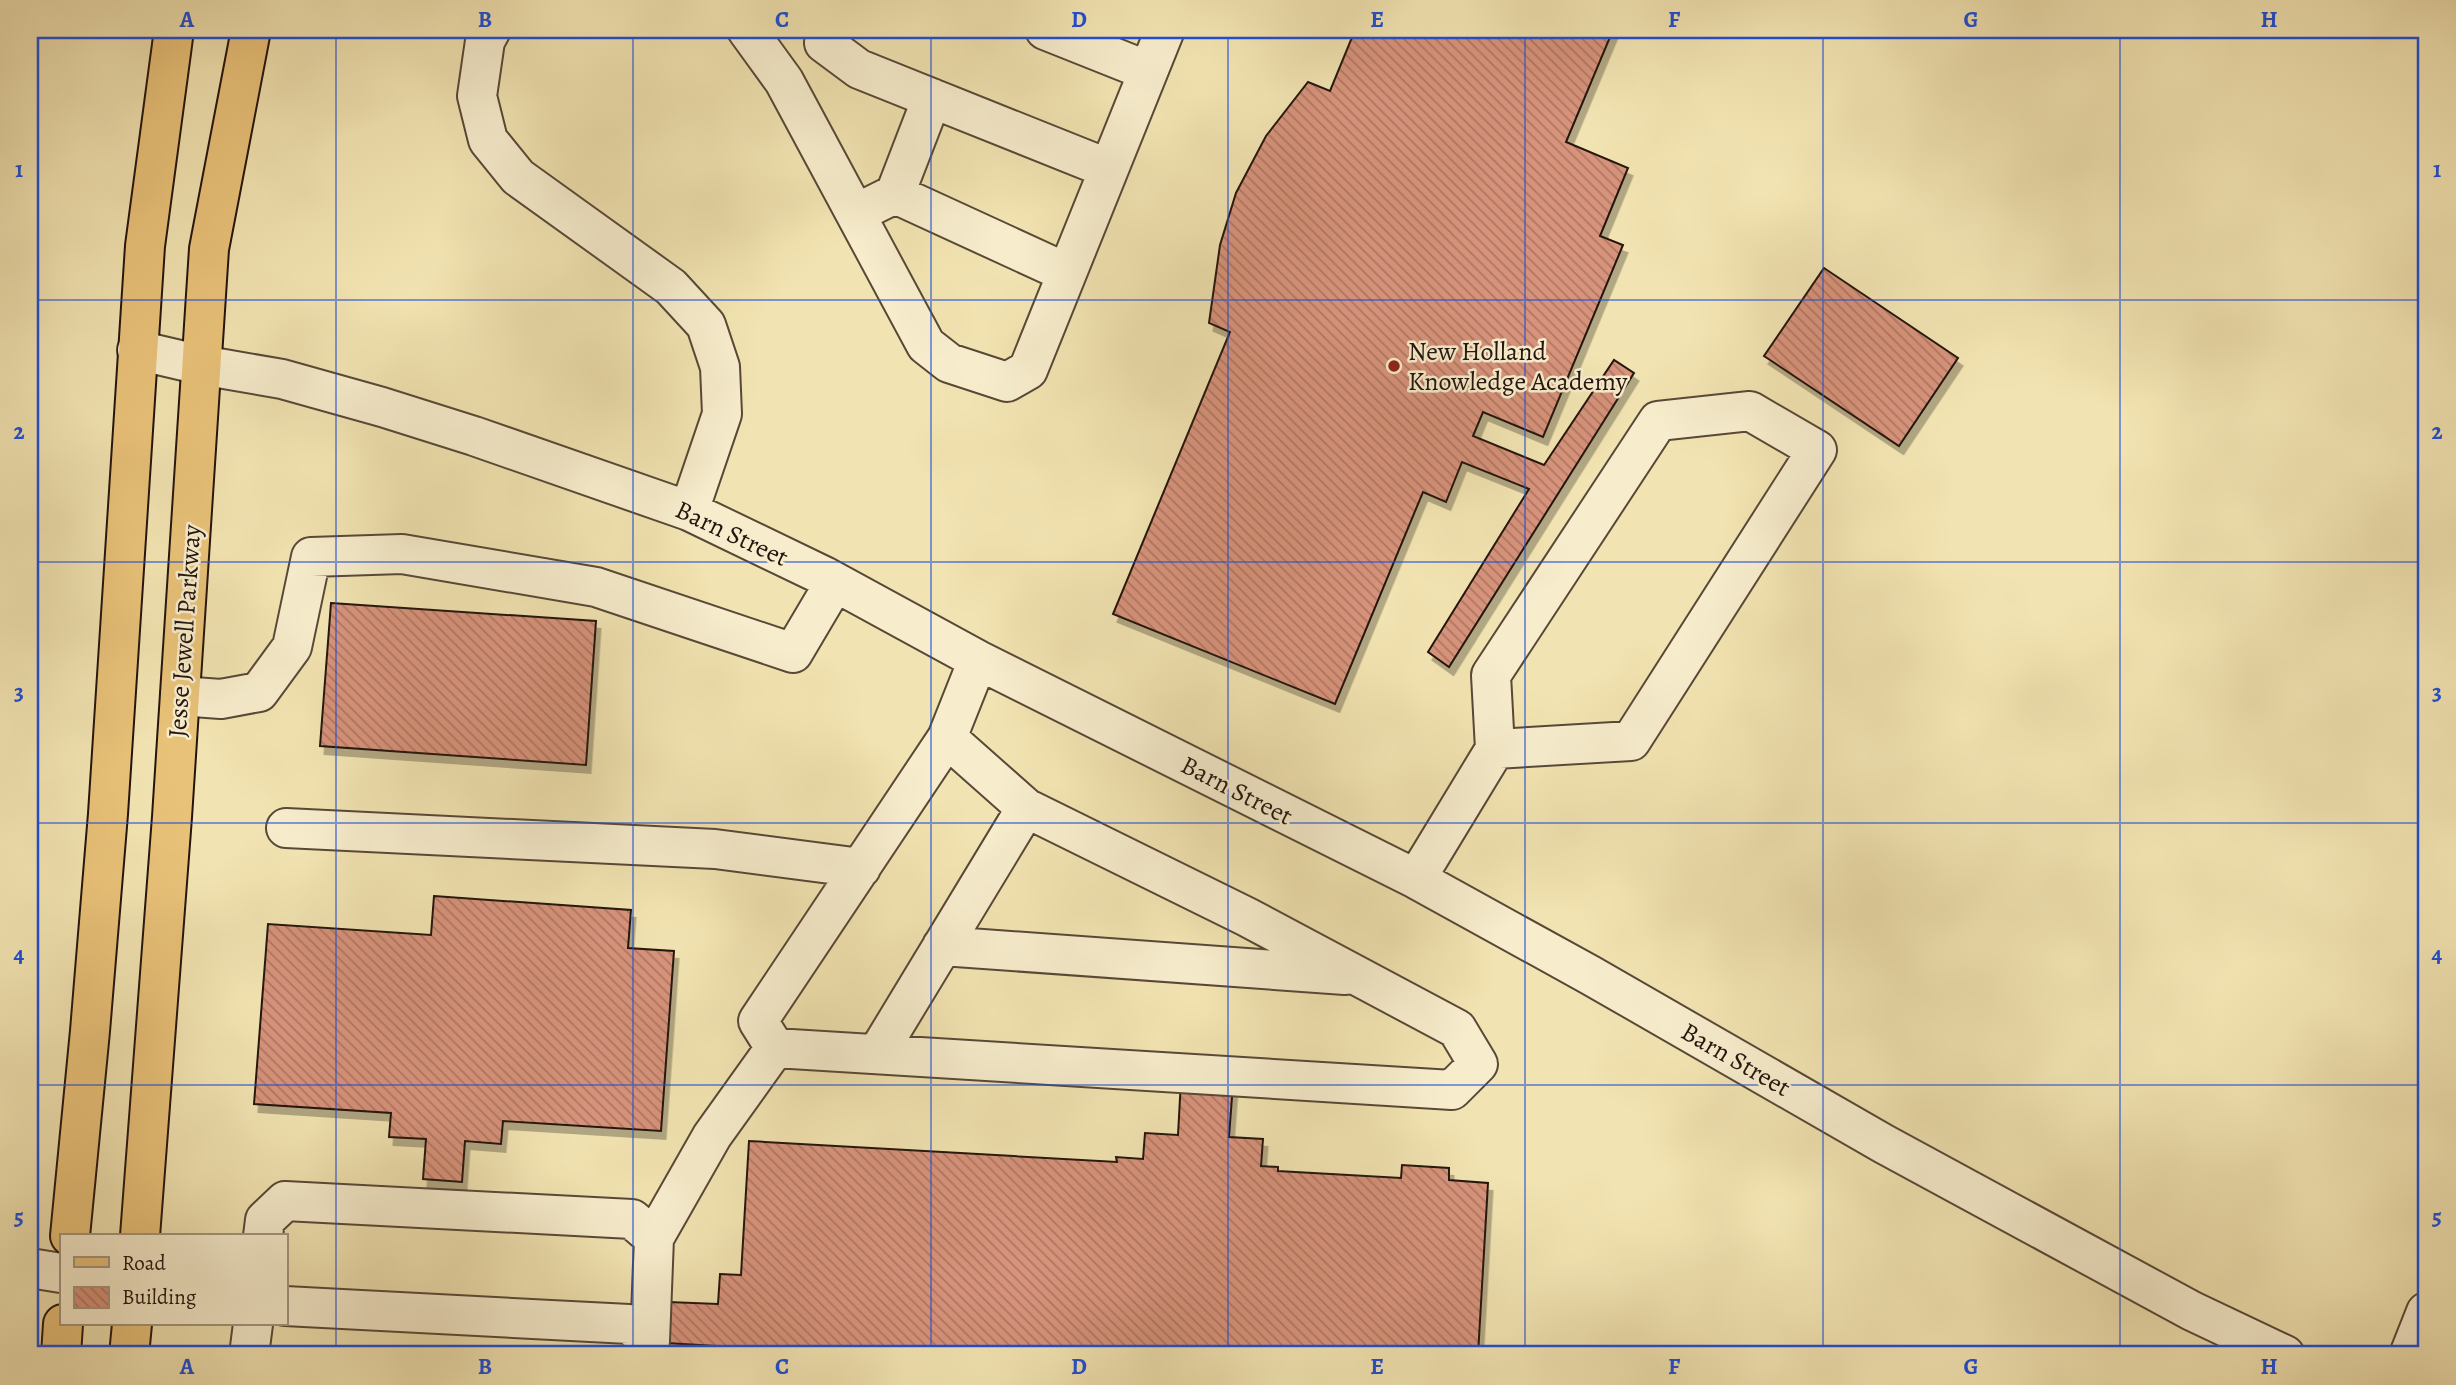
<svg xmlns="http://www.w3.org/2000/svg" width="2456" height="1385" font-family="Alegreya,serif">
<defs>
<pattern id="building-back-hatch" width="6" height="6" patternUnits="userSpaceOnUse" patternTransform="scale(1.75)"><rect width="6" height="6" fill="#d8937b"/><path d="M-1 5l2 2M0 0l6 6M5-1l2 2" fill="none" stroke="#af7763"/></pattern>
<filter id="shadow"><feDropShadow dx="4.5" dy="8" stdDeviation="0" flood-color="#0004"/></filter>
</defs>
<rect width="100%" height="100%" fill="#f2e4b2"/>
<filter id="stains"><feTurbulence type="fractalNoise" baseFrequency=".00286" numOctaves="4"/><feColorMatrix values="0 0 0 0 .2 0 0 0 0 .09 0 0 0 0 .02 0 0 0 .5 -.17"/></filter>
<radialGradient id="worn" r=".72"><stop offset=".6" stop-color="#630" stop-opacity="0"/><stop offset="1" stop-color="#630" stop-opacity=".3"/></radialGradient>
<!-- building -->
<path fill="url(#building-back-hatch)" stroke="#24140e" stroke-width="2" filter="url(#shadow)" d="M1355,30H1613L1566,142L1628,168L1600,236L1623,245L1543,437L1483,412L1473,436L1544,465L1614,360L1634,373L1449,667L1428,652L1529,489L1462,462L1446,502L1423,492L1335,704L1113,614L1230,332L1209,323L1220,245L1236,193L1266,136L1308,82L1330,91Z
M1824,268L1958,358L1899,446L1764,356Z
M331,603L596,621L586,765L320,746Z
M434,896L631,910L628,948L674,951L661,1131L503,1121L501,1144L465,1141L462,1182L423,1179L426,1139L389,1137L391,1113L254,1104L268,924L431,935Z
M1181,1080L1233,1084L1229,1137L1263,1139L1261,1166L1278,1167V1171L1401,1178L1402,1165L1449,1168V1180L1488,1183L1478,1355H715V1346L667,1343L669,1302L718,1304L720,1274L741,1275L749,1141L1117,1162L1116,1157L1143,1159L1145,1133L1178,1135Z"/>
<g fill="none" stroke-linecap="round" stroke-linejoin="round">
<!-- minor casing -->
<g stroke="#584837" stroke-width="42">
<path id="minor" d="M491,30L485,41L477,96L488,140L518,177L671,287L706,325L720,367L722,414L689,511
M747,30L784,81L926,345L949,363L1007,382L1028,370L1165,30
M1045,30L1148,71
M824,43L859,69L1109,169
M895,194L1067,273
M873,205L895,194L932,98
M137,350L201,365L282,379L382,407L474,436L689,511L824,576L978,660L1416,879L1590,975L1884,1144L2192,1311L2285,1355
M180,696L221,699L259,692L292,647L311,557L402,554L596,587L793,653L835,582
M947,738L1026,808L1247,917L1457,1029L1478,1064L1452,1090L775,1048L758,1021L947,738L978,660
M286,828L715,849L861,868
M1416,879L1495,749L1491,675L1658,421L1750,411L1817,450L1631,741L1495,749
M942,946L1345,975
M877,1054L1026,808
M263,1236L265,1220L285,1201L632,1219L654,1238L650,1341
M654,1238L712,1136L775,1048
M30,1268L61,1273
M285,1306L629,1324L650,1341L649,1355
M249,1355L253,1324
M2409,1355L2426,1312"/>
</g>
<!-- major casing -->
<g stroke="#24140e" stroke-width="42">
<path id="major" d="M70,1236L90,1031L108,814L145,246L174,30
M140,1236L172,817L209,249L251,30
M61,1355L63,1324
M129,1355L132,1324"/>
</g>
<!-- minor -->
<use href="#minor" stroke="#f7edcd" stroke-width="38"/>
<!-- major -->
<use href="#major" stroke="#e9c279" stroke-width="38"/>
</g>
<!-- grid -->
<path fill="none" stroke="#1d4ed8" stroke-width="2" stroke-opacity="0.55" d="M336,30V1355M633,30V1355M931,30V1355M1228,30V1355M1525,30V1355M1823,30V1355M2120,30V1355M30,300H2426M30,562H2426M30,823H2426M30,1085H2426"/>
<!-- markers -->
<circle fill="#8f2418" stroke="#f7edcd" stroke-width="2.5" cx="1394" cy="366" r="7"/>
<g text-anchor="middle" stroke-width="5" stroke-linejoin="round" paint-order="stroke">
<!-- poi labels -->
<g font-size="26" fill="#24140e" stroke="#f7edcd" text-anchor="start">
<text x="1408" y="360">New Holland<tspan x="1408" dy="30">Knowledge Academy</tspan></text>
</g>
<!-- street labels -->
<g font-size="26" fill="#24140e" stroke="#f7edcd">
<text transform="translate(732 533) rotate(25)" y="9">Barn Street</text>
<text transform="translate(184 631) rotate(-86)" y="9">Jesse Jewell Parkway</text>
<text transform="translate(1237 790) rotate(27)" y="9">Barn Street</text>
<text transform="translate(1736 1059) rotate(30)" y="9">Barn Street</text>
</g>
</g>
<!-- margin -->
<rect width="2456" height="1385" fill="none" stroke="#f2e4b2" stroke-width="77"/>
<!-- legend -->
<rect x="60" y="1234" width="228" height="91" fill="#f7edcd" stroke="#a39681" stroke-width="2"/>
<rect x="74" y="1257" width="35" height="10" fill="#e9c279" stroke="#a39681" stroke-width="2"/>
<text x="122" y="1270" font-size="21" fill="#24140e">Road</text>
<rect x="74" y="1287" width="35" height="21" fill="url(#building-back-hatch)" stroke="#a39681" stroke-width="2"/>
<text x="122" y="1304" font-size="21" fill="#24140e">Building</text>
<rect x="38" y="38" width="2380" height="1308" fill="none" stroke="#1d4ed8" stroke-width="2.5"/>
<g font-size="23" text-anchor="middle" font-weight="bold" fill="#1d4ed8">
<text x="187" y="27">A</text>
<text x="485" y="27">B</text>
<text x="782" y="27">C</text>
<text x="1079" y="27">D</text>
<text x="1377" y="27">E</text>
<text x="1674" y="27">F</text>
<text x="1971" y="27">G</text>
<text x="2269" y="27">H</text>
<text x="19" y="177">1</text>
<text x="2437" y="177">1</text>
<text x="19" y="439">2</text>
<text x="2437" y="439">2</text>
<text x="19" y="700">3</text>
<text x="2437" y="700">3</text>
<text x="19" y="962">4</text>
<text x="2437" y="962">4</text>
<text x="19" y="1224">5</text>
<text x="2437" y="1224">5</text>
<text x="187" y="1374">A</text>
<text x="485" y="1374">B</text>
<text x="782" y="1374">C</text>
<text x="1079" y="1374">D</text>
<text x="1377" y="1374">E</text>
<text x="1674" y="1374">F</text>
<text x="1971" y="1374">G</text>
<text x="2269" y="1374">H</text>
</g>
<rect width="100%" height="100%" filter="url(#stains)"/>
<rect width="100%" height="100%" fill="url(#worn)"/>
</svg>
